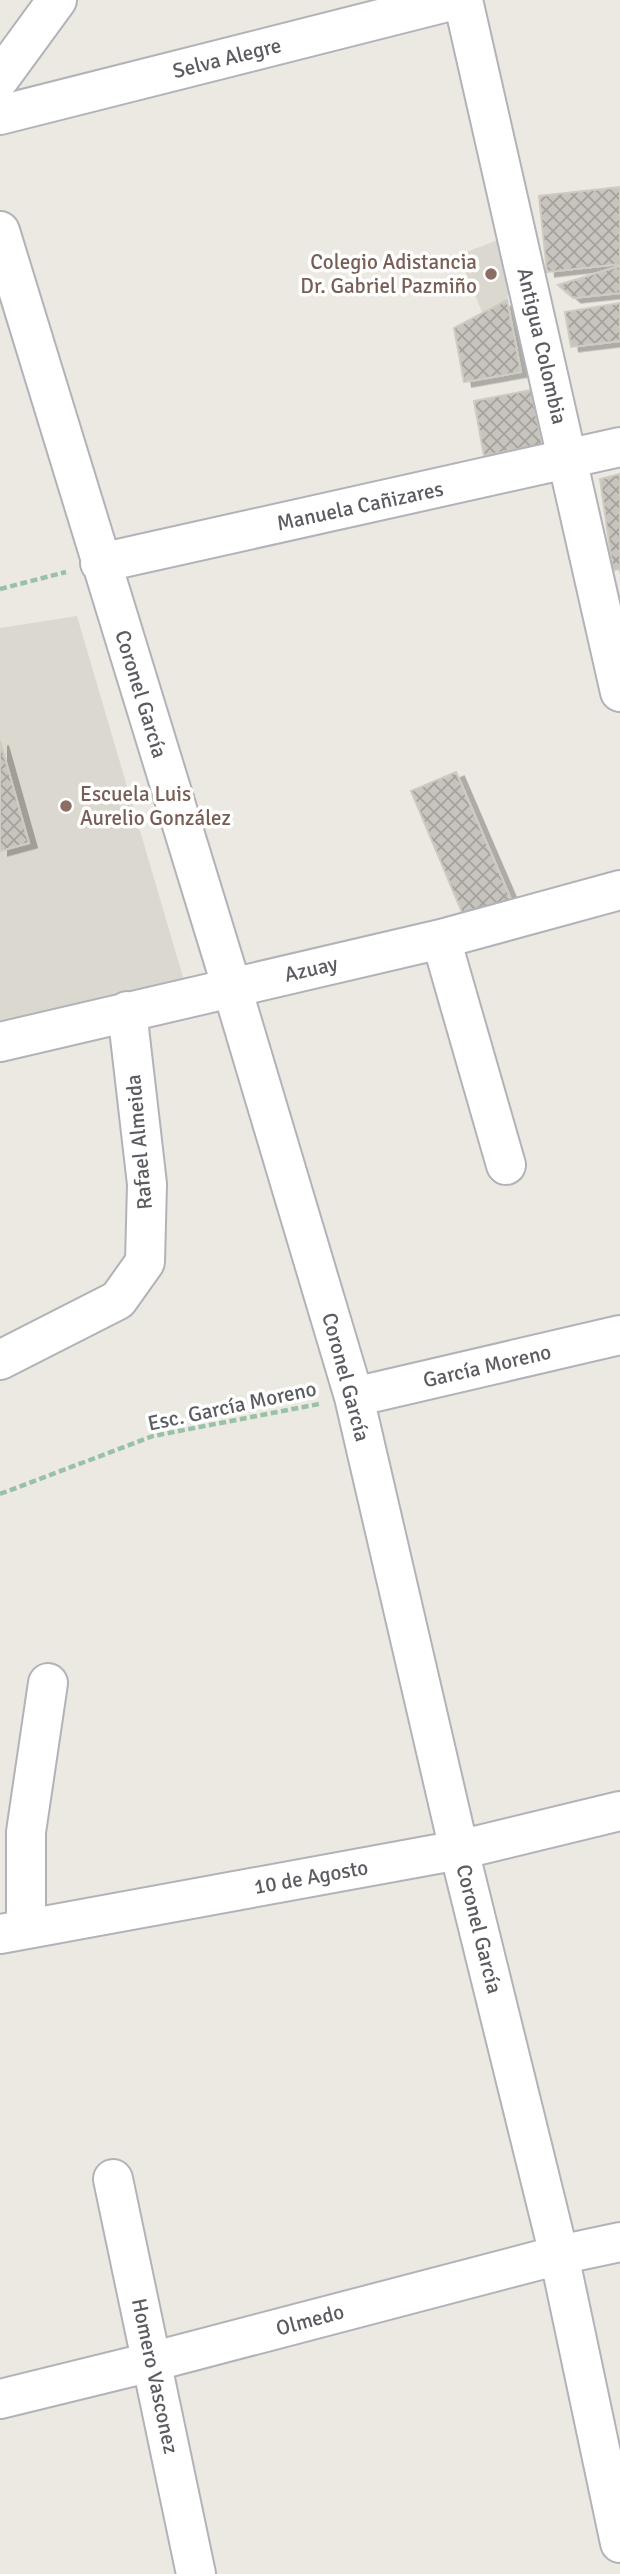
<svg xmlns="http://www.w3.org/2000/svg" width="620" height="2574" font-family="Signika,sans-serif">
<defs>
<pattern id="building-cross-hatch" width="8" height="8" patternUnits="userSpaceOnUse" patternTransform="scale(1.75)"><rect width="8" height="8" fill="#c7c4be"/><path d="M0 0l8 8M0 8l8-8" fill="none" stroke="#a5a29e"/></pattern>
<filter id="shadow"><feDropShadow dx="8" dy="4.5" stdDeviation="0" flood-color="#0004"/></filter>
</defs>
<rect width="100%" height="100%" fill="#ebe9e1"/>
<!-- education -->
<path fill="#dbd8cf" d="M516,233L507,300L483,315L459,255Z
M77,616L185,984L0,1024V628Z"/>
<!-- building -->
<path fill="url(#building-cross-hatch)" stroke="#cfcbc0" stroke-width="2" filter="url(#shadow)" d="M620,187V264L547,272L539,196Z
M620,266V293L573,298L558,285Z
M507,300L521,372L464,382L454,328Z
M620,303V341L571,347L565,312Z
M531,390L542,444L484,456L474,401Z
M620,474V569L613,570L600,479Z
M0,741L29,843L0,851Z
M456,772L512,902L466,922L411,791Z"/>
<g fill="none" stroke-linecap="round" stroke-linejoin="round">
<!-- street casing -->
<g stroke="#b2b3b8" stroke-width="42">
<path id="street" d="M463,0L620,692
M0,78L57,0
M0,115L455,0
M0,231L232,988L354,1397L459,1850L559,2255L620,2543
M100,563L620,447
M441,939L506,1165
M0,1042L441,939L620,890
M0,1360L118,1300L145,1262L147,1184L127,1011
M354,1397L620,1335
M26,1928V1832L48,1683
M0,1934L459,1850L620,1811
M113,2179L196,2574
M0,2399L151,2362L559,2255L620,2242"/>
</g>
<!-- path -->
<path stroke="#99c1a7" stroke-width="4.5" stroke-dasharray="7 3.5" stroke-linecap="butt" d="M0,589L66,572
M0,1494L153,1436L319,1404"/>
<!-- street -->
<use href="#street" stroke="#fff" stroke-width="38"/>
</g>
<!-- markers -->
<g fill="#8d6e63" stroke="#fff" stroke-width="2.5">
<circle cx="491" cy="274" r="7"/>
<circle cx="66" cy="806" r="7"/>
</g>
<g text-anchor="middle" stroke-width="7" stroke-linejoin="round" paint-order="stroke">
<!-- street labels -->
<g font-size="21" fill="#5a5c61" stroke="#fff">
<text transform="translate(227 58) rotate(-14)" y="7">Selva Alegre</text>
<text transform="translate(542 346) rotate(77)" y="7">Antigua Colombia</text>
<text transform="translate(360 506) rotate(-12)" y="7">Manuela Cañizares</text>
<text transform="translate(141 694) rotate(73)" y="7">Coronel García</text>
<text transform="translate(311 969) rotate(-13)" y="7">Azuay</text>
<text transform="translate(139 1142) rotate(-95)" y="7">Rafael Almeida</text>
<text transform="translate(487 1366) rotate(-13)" y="7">García Moreno</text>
<text transform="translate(346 1377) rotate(75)" y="7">Coronel García</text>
<text transform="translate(232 1406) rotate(-12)" y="7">Esc. García Moreno</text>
<text transform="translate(311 1877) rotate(-10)" y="7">10 de Agosto</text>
<text transform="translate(479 1929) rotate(76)" y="7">Coronel García</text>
<text transform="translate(310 2320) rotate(-15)" y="7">Olmedo</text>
<text transform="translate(155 2376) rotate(78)" y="7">Homero Vasconez</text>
</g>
<!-- education labels -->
<g font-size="21" fill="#785e54" stroke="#fff" text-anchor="end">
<text x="477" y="269">Colegio Adistancia<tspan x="477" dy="24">Dr. Gabriel Pazmiño</tspan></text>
<text x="80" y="801" text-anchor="start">Escuela Luis<tspan x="80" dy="24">Aurelio González</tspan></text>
</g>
</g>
</svg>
